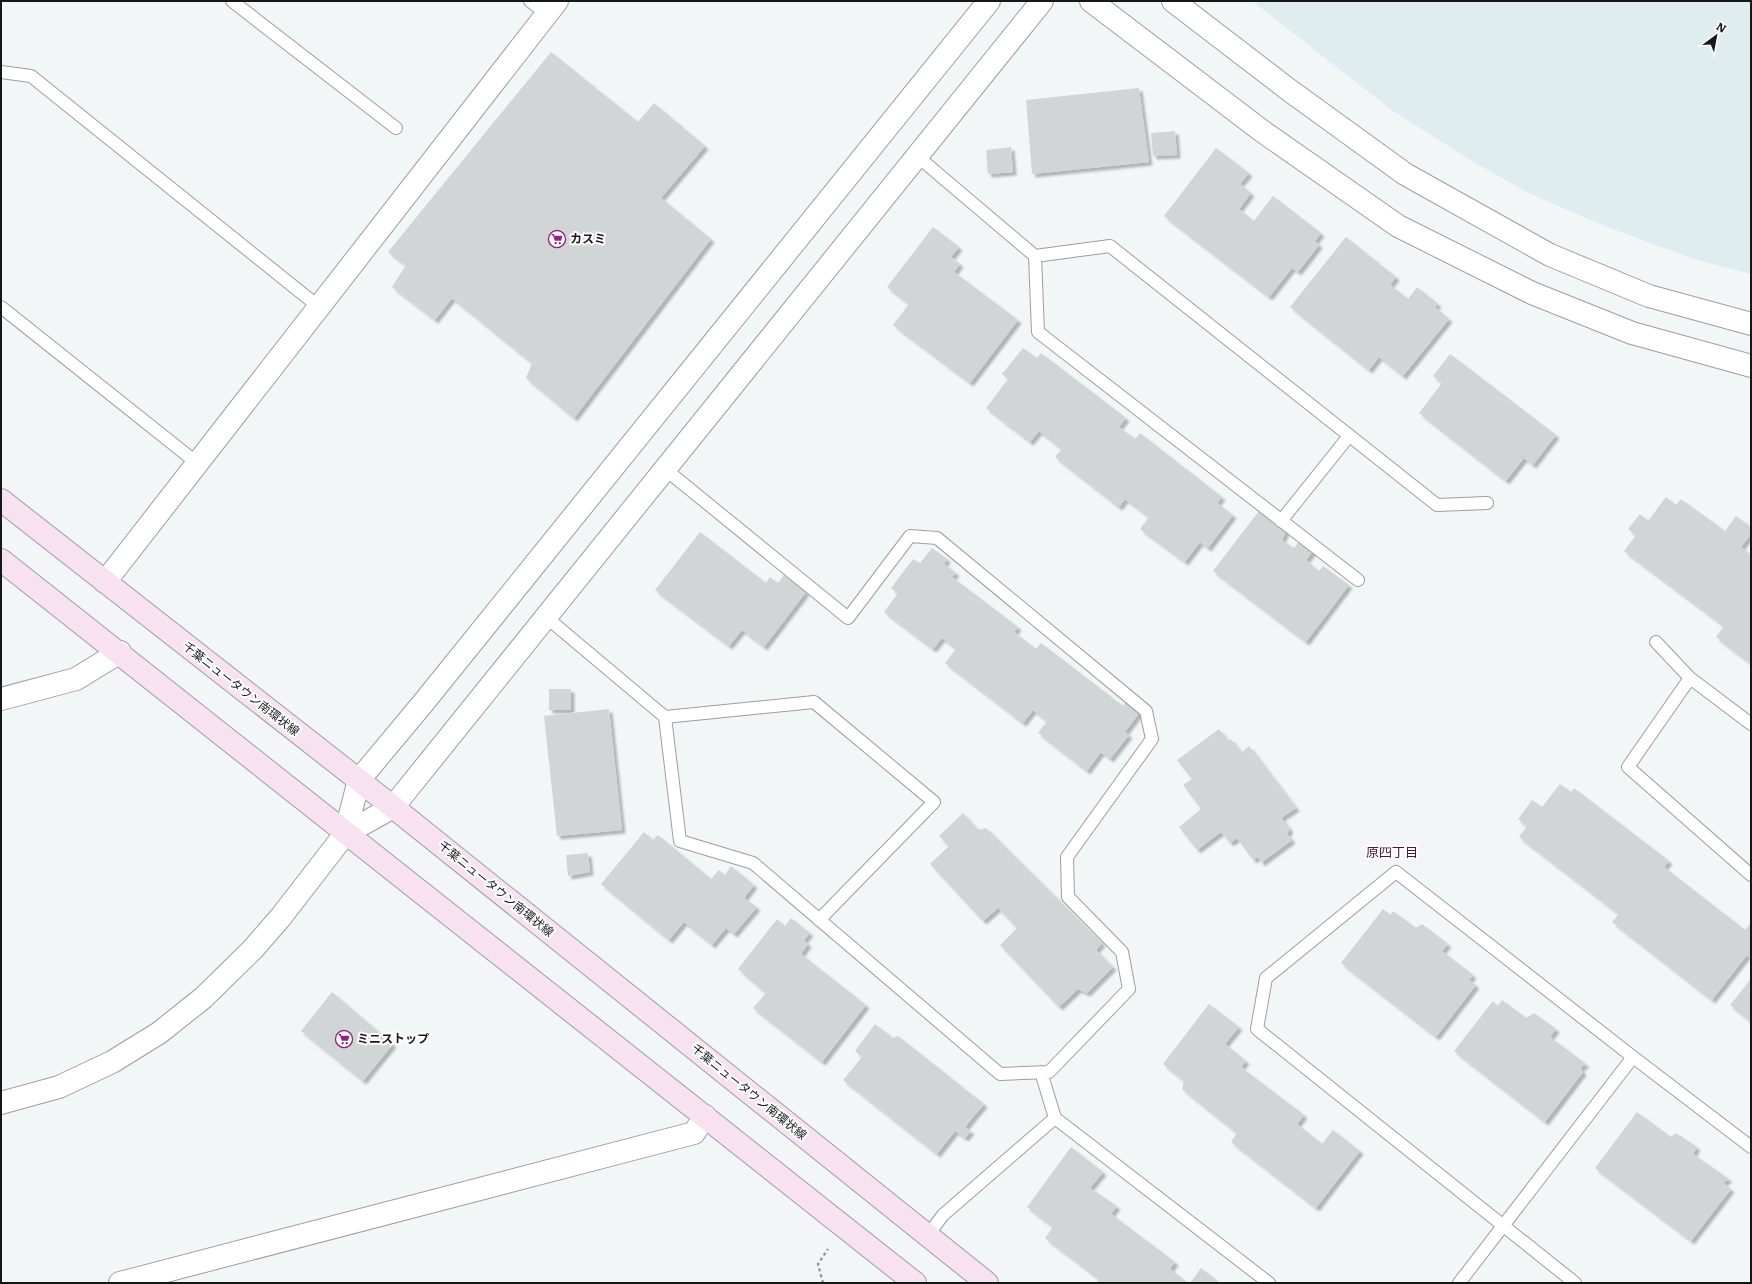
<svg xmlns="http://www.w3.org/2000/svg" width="1752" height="1284" font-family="Literata,'Noto Sans JP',serif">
<defs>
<filter id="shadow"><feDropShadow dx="3.5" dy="3.5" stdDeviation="1" flood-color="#0004"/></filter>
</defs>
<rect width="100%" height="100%" fill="#f2f6f7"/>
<!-- built -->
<path fill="#dfedef" d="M1252,1H1751V274L1694,259L1607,227L1528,193L1472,161L1393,111Z"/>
<!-- building -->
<path fill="#d1d5d6" filter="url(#shadow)" d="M551,52L638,122L654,103L705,146L661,198L711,239L574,418L526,378L532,363L452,298L435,320L392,287L406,265L388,252Z
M1139,88L1149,162L1032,174L1026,100Z
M1175,131L1177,155L1153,156L1151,133Z
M1011,147L1013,172L988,174L986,150Z
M1216,148L1249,173L1240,184L1251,193L1239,209L1254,221L1273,196L1321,233L1315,241L1319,245L1298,272L1292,268L1269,297L1164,216Z
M933,227L959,247L951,257L960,264L954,272L1018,320L970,383L893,325L909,304L887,287Z
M1346,237L1396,277L1390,285L1408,299L1417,287L1438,304L1435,307L1449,319L1403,376L1379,357L1369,370L1290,307Z
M1023,348L1037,358L1041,353L1126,418L1119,427L1135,439L1140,433L1222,497L1217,503L1233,515L1208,548L1200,542L1185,562L1140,529L1149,517L1125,499L1119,507L1055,457L1062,449L1039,431L1030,442L986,408L1008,379L1002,374Z
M1450,354L1556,435L1533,465L1524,458L1506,481L1419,413L1442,383L1433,376Z
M1666,497L1676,505L1681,499L1725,531L1736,516L1751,527V534L1741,547L1751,555V664L1716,637L1724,626L1624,551L1636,535L1628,529L1640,514L1648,521Z
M1259,511L1286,531L1282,540L1294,548L1300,540L1314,550L1306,560L1319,571L1323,566L1349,585L1306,642L1213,571Z
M700,532L766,583L770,577L778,583L784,575L806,592L764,647L742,630L729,646L655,590Z
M932,548L947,559L944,564L956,573L952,577L1018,627L1014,632L1036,649L1041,643L1123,706L1126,701L1140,712L1125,732L1129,735L1110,759L1101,752L1087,771L1038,733L1047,721L1033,710L1023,723L945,663L956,649L942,638L933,649L884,612L898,593L891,588L913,559L920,563Z
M549,689H571V710H549Z
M609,709L622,830L557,836L544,716Z
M1219,729L1228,741L1231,739L1241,753L1249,746L1296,808L1281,818L1290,829L1287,834L1292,840L1261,863L1258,857L1253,860L1237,838L1230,843L1221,832L1197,850L1179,827L1201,809L1183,785L1192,779L1177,760Z
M1560,784L1571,792L1574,788L1669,861L1664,867L1745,930L1751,923V959L1747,955L1712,1000L1612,922L1619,914L1519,837L1527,826L1518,819L1532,800L1542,807Z
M963,813L978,830L986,828L1102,943L1096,950L1113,967L1087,993L1078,989L1059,1007L1000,945L1017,928L998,908L983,921L930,864L949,846L939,836Z
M644,832L653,840L658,835L711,879L719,870L725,875L731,866L754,885L744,898L757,907L734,934L726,928L712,945L684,922L669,940L601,884Z
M588,853L590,872L568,876L566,855Z
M1383,909L1390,915L1393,911L1416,928L1422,924L1448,944L1442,951L1473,975L1469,980L1476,985L1436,1037L1341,963Z
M791,918L810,933L804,940L808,944L801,954L866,1005L822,1062L753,1008L766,993L738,969L777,919L785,926Z
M1751,979V1022L1730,1005Z
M332,992L393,1044L363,1081L301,1031Z
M1502,1000L1526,1018L1534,1013L1556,1029L1550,1037L1586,1064L1580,1068L1583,1072L1545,1122L1454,1051L1493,1001L1498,1006Z
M1209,1004L1239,1027L1225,1044L1246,1061L1241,1067L1304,1115L1297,1124L1322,1144L1333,1130L1360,1151L1316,1208L1231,1142L1237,1133L1182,1089L1184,1081L1163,1064Z
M875,1024L893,1038L898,1036L984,1104L965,1127L971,1131L965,1138L955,1131L937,1154L843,1080L862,1057L855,1051Z
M1637,1112L1671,1137L1676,1133L1697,1147L1693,1154L1729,1179L1723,1183L1731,1189L1691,1241L1595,1168Z
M1071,1147L1103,1172L1090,1188L1117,1206L1111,1214L1175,1262L1170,1269L1188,1283H1096L1099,1279L1045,1238L1053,1227L1027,1207Z
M1201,1268L1220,1283H1190Z"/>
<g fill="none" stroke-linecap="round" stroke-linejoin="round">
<!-- service casing -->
<g stroke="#9b9fa0" stroke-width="14">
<path id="service" d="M232,1L396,128
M530,1L547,14
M1,72L31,76L319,307
M917,156L1035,256L1038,332L1358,580
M1035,256L1110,246L1437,505L1487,503
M1,307L197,463
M1281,521L1349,436
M546,617L665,717L680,841L753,863L1000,1074L1049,1072L1129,989L1122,952L1068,897L1067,857L1152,739L1146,711L937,538L910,536L848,618L665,469
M1656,642L1690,678L1751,724
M1690,678L1628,767L1751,875
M665,717L814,702L934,802L819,920
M1633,1057L1751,1147
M1055,1118L1269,1283
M928,1235L943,1215L1055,1118L1041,1072
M1459,1283L1633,1057L1396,872L1266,978L1257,1029L1575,1283"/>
</g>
<!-- minor casing -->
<g stroke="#9b9fa0" stroke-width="24">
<path id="minor" d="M105,582L557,1
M1,699L76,679L120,652
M120,1283L694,1133L705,1116"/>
</g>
<!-- tertiary casing -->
<g stroke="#9b9fa0" stroke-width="24">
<path id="tertiary" d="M1091,1L1262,131L1398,226L1532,293L1632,333L1751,366
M1173,1L1289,90L1405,174L1550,255L1649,296L1751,324
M345,834L359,780L424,702L989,1
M1,1103L59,1087L112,1062L159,1033L203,998L253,949L280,918L345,834L393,807L1042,1"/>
</g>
<!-- secondary casing -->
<g stroke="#9b9fa0" stroke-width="24">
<path id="secondary" d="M1,500L393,807L987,1283
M1,560L915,1283"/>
</g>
<!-- path -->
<path stroke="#96999a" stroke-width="2.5" stroke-dasharray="3 3" stroke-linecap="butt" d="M823,1283L818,1264L828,1249"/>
<!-- service -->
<use href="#service" stroke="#fff" stroke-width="12"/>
<!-- minor -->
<use href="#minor" stroke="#fff" stroke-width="22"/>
<!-- tertiary -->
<use href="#tertiary" stroke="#fff" stroke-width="22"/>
<!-- secondary -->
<use href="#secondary" stroke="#f8e1f1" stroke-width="22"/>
</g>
<!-- icons -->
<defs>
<g id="supermarket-ring" transform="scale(0.9)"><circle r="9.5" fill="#fff" stroke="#97217e" stroke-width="1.5"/><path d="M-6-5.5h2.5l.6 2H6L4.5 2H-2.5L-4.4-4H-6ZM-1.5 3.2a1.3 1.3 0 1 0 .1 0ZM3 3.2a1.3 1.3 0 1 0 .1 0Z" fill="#97217e"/></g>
</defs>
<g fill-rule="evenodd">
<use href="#supermarket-ring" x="557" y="239"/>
<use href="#supermarket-ring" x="344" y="1039"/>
</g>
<g text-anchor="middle" stroke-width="4" stroke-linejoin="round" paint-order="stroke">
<!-- poi labels -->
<g font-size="12" font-weight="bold" fill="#161818" stroke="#fff" text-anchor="start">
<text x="570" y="243">カスミ</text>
<text x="357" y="1043">ミニストップ</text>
</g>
<!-- street labels -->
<g font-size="12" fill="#161818" stroke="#fff">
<text transform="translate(241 689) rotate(38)" y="4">千葉ニュータウン南環状線</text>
<text transform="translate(496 889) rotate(39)" y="4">千葉ニュータウン南環状線</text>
<text transform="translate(749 1092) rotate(39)" y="4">千葉ニュータウン南環状線</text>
</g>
<!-- neighbourhood labels -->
<g font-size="13" fill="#4d1540" stroke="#fff">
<text x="1392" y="857">原四丁目</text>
</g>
</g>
<!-- border -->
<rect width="1752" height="1284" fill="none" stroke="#161818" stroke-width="4"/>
<!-- north arrow -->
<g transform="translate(1716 36) rotate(32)" stroke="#ffffff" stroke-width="3" paint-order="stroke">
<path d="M0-3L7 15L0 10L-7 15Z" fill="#161818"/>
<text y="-6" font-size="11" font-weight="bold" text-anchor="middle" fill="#161818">N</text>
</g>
</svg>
